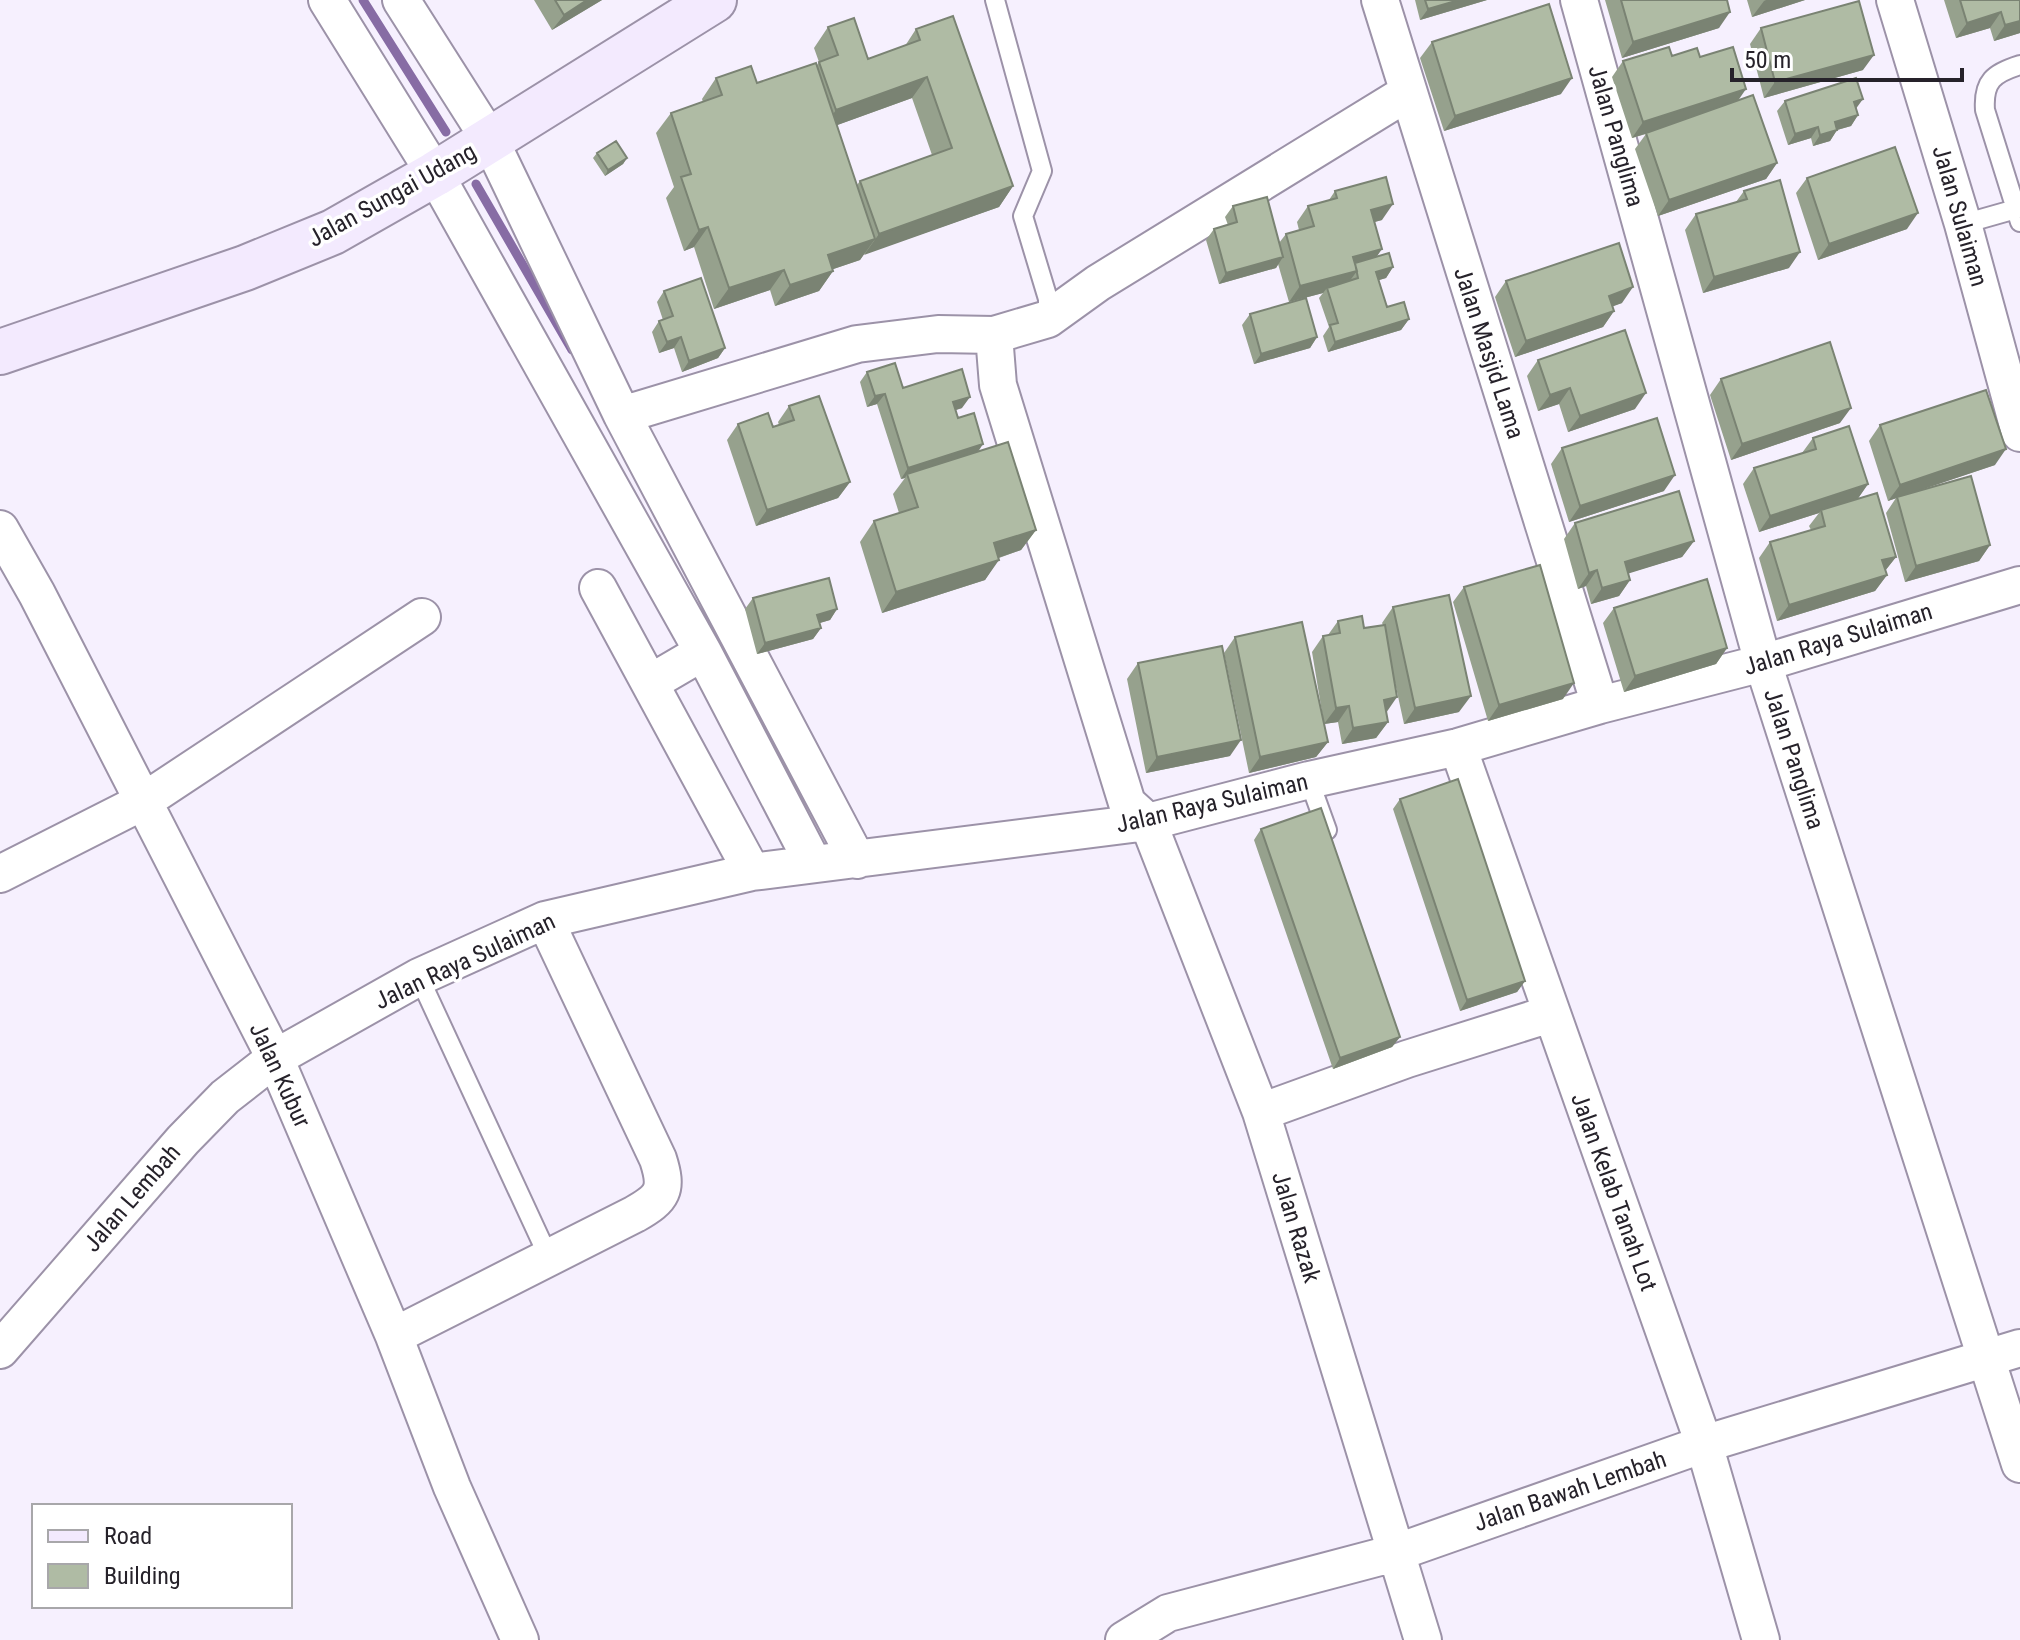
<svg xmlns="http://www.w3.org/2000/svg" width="2020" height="1640" font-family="'Roboto Condensed',sans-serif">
<rect width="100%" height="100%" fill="#f6f0fe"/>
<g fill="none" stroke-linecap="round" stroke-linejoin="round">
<!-- stream -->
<path stroke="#876ca4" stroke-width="9" d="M363,0L446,132
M476,184L572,350"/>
<!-- lane casing -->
<g stroke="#9c92a8" stroke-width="22">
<path id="lane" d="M995,0L1042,171L1023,216L1048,299V319
M2020,65C1994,73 1983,81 1985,110L2020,222
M1963,224L2016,209
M1309,780L1327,830
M419,977L549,1258"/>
</g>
<!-- street casing -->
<g stroke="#9c92a8" stroke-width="40">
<path id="street" d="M327,0L435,174L703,652L813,863
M401,0L490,140L622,415L857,860
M1380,0L1600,705
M1579,0L1763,663L2020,1464
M1895,0L1963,224L2020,433
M994,335L998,385L1127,803L1148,822L1261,1112L1423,1640
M622,415L857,344L938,334L994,335L1048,319L1098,283L1407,93
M0,529L37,594L275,1058L394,1336L452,1487L520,1640
M598,588L752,872
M650,683L703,652
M1458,747L1704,1444L1761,1640
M0,874L144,801L422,617
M1261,1112L1407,1059L1550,1014
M394,1336L635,1214C663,1198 668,1190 658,1159L545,920
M0,1350L183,1140L225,1097L275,1058L419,977L545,920L752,872L1148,822L1309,780L1458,747L1600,705L1763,663L2020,585
M1124,1640L1168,1613L1395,1553L1704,1444L2020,1348"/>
</g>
<!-- secondary casing -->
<g stroke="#9c92a8" stroke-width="48">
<path id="secondary" d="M0,352L245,268L333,232L435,174L714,0"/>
</g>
<!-- lane -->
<use href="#lane" stroke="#fff" stroke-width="18"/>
<!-- street -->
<use href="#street" stroke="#fff" stroke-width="36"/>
<!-- secondary -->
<use href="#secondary" stroke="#f3eafe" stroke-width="44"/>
</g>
<!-- wall -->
<path fill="#96a18d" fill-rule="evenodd" d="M534,0H602L552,30Z
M1415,0H1487L1420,20Z
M1605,0H1727L1719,28L1622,58Z
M1747,0H1805L1752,17Z
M1944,0H2020V33L1994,41L1990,28L1956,38Z
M828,27L868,59L905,46L916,29L1013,186L999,207L864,254L860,260L833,269V271L819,291L775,306L770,290L714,309L694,247L684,251L666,198L674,187L656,133L671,113L703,102L702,99L716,78L757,83L817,65L819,62L814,48ZM912,98L932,155L860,181L857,185L837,125Z
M1761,28L1863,70L1764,98L1750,44Z
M1432,42L1561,94L1444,131L1420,58Z
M1672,56L1700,57L1738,101L1777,163L1766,179L1658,216L1635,149L1646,134L1632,138L1612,77L1623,61Z
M1785,101L1856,108L1858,115L1851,126L1837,130L1830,141L1813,146L1811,138L1788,145L1777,111Z
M597,153L627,158L623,164L605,176L593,158Z
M1807,178L1907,229L1818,260L1796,193Z
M1335,191L1382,220L1374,222L1376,257L1393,267L1386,278L1379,280L1387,307L1409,319L1401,330L1328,352L1323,336L1329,327L1319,298L1323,293L1289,302L1278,264L1276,268L1219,284L1206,240L1214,229L1228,225L1225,217L1233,206L1279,243L1286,234L1299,230L1297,222L1308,206L1329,200Z
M1744,191L1789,268L1703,293L1685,230L1696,214L1736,202Z
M1506,281L1622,303L1612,306L1614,311L1603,327L1515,357L1495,297Z
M664,291L725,348L718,358L682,372L674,348L659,353L652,332L659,321L663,320L657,302Z
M1250,314L1317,337L1310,348L1254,364L1242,325Z
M1538,360L1635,409L1568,432L1559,404L1538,411L1527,376Z
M867,372L903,388L962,408L956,410L958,418L978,451L1036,530L1021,550L999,558L985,580L882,613L860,542L874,521L899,513L893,494L905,478L901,479L877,404L867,407L860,382Z
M1721,379L1840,423L1731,460L1710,395Z
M789,406L850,482L838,498L756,526L727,440L738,424L773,427L779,425L778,422Z
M1880,425L1995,465L1914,492L1990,545L1979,561L1905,582L1886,513L1896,498L1888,501L1869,441Z
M1813,438L1868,484L1858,498L1896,557L1885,571L1887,575L1875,591L1777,621L1759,558L1770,542L1811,530L1809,526L1819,513L1759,532L1743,484L1754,468L1802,453Z
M1562,448L1664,491L1569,522L1551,464Z
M1575,523L1694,541L1682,557L1628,573L1630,580L1619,596L1591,604L1586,586L1578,589L1564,539Z
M1464,587L1563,699L1488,721L1453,602Z
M753,598L837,609L830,620L819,623L821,628L813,639L757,654L745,609Z
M1393,607L1459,712L1404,724L1394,678L1386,713L1388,722L1376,738L1342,744L1338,722L1324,724L1312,652L1323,636L1328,635L1338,621L1364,628L1383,625L1382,623Z
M1614,608L1727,648L1716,664L1624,692L1603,623Z
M1235,637L1328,742L1316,757L1249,773L1224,653Z
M1138,663L1230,756L1146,773L1127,679Z
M1400,799L1525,981L1517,992L1460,1011L1393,809Z
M1261,829L1400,1037L1392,1047L1333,1069L1254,840Z"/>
<!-- shaded-wall -->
<path fill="#7a8373" d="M587,0H602L552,30L564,15Z
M1459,0H1487L1420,20L1428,9Z
M1766,0H1805L1752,17L1764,1Z
M1730,12L1719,28L1622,58L1633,42Z
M2001,12L1990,28L1956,38L1967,23Z
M2020,21V33L1994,41L2005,25Z
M1874,55L1863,70L1764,98L1775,82Z
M927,77L912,98L821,131L836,110Z
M1572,78L1561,94L1444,131L1455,116Z
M1746,89L1735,105L1632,138L1643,122Z
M1863,99L1855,110L1854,102Z
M1858,115L1851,126L1837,130L1830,141L1813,146L1820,135L1835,122Z
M1818,127L1811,138L1788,145L1795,134Z
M627,158L623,164L605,176L608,170Z
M1777,163L1766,179L1658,216L1669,200Z
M1013,186L999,207L864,255L879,234Z
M1393,204L1382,220L1360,226L1371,210Z
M1918,213L1907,229L1818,260L1829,244Z
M708,227L694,247L684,251L699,230Z
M875,239L860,260L813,276L828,255Z
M1382,249L1371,265L1355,269L1353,257Z
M1800,252L1789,268L1703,293L1714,277Z
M1283,257L1276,268L1219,284L1226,273Z
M1393,267L1386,278L1369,283L1376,272Z
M784,270L770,290L714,309L729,288Z
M833,271L819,291L775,306L790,285Z
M1357,271L1346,286L1327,288L1323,293L1289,302L1300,286Z
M1633,287L1622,303L1598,312L1609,296Z
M1614,311L1603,327L1515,357L1526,341Z
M1409,319L1401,330L1328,352L1335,342Z
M681,337L674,348L659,353L667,342Z
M1317,337L1310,348L1254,364L1261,354Z
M725,348L718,358L682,372L689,361Z
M1570,388L1559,404L1538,411L1550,395Z
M1646,393L1635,409L1568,432L1580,416Z
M885,394L877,404L867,407L875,396Z
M970,397L962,408L946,413L953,402Z
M1851,408L1840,423L1731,460L1742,444Z
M983,444L976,455L907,474L905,478L901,479L908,468Z
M2006,449L1995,465L1888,501L1900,485Z
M1675,475L1664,491L1569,522L1580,506Z
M850,482L838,498L756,526L767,510Z
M1868,484L1857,500L1821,510L1819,513L1759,532L1770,516Z
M1036,530L1021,550L980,564L994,543Z
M1694,541L1682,557L1614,578L1625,562Z
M1990,545L1979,561L1905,582L1916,566Z
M1896,557L1884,572L1882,560Z
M999,560L985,580L882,613L896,592Z
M1597,570L1586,586L1578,589L1589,573Z
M1887,575L1875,591L1777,621L1789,605Z
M1630,580L1619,596L1591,604L1602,588Z
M837,609L830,620L810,626L817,615Z
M821,628L813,639L757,654L765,643Z
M1727,648L1716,664L1624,692L1635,676Z
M1574,683L1563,699L1488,721L1499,705Z
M1471,696L1459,712L1404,724L1415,708Z
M1397,697L1386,713L1384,700Z
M1349,706L1338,722L1324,724L1336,708Z
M1388,722L1376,738L1342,744L1353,728Z
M1241,740L1230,756L1146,773L1157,757Z
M1328,742L1316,757L1249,773L1260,757Z
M1525,981L1517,992L1460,1011L1467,1000Z
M1400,1037L1392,1047L1333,1069L1340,1058Z"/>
<!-- building -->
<path fill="#afbba4" stroke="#7a8373" stroke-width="2" d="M555,0H587L564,15Z
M1425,0H1459L1428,9Z
M1621,0H1727L1730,12L1633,42Z
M1960,0H2020V21L2005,25L2001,12L1967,23Z
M1859,1L1874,55L1775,82L1761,28Z
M1549,4L1572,78L1455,116L1432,42Z
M953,16L1013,186L879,234L860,181L952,148L927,77L836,110L819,62L838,55L828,27L854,18L868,59L920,40L916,29Z
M1669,47L1672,56L1697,48L1700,57L1733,47L1746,89L1643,122L1623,61Z
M816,63L875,239L828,255L833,271L790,285L784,270L729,288L708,227L699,230L681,177L691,174L671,113L722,95L716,78L751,66L757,83Z
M1856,78L1863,99L1854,102L1858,115L1835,122L1837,130L1820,135L1818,127L1795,134L1785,101Z
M1753,95L1777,163L1669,200L1646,133Z
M616,141L627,158L608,170L597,153Z
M1895,147L1918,213L1829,244L1807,178Z
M1386,177L1393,204L1371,210L1382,249L1353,257L1357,271L1300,286L1286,234L1314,226L1308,206L1337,198L1335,191Z
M1780,180L1800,252L1714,277L1696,214L1747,199L1744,191Z
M1267,197L1283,257L1226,273L1214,229L1237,222L1233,206Z
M1619,243L1633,287L1609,296L1614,311L1526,341L1506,281Z
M1389,253L1393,267L1376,272L1387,307L1404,302L1409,319L1335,342L1330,325L1338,323L1327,288L1358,278L1355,263Z
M701,278L725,348L689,361L681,337L667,342L659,321L673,316L664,291Z
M1306,298L1317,337L1261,354L1250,314Z
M1625,330L1646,393L1580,416L1570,388L1550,395L1538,360Z
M1830,342L1851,408L1742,444L1721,379Z
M895,363L903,388L962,369L970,397L953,402L958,418L974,413L983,444L908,468L885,394L875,396L867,372Z
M1986,390L2006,449L1900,485L1880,425Z
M819,396L850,482L767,510L738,424L768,413L773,427L794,420L789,406Z
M1657,418L1675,475L1580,506L1562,448Z
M1849,426L1868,484L1770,516L1754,468L1816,449L1813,438Z
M1008,442L1036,530L994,543L999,560L896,592L874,521L918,507L907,474Z
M1971,476L1990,545L1916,566L1897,497Z
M1679,491L1694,541L1625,562L1630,580L1602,588L1597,570L1589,573L1575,523Z
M1877,493L1896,557L1882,560L1887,575L1789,605L1770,542L1825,526L1821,510Z
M1540,565L1574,683L1499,705L1464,587Z
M829,578L837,609L817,615L821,628L765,643L753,598Z
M1707,579L1727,648L1635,676L1614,608Z
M1449,595L1471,696L1415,708L1393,607Z
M1362,616L1364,628L1385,625L1397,697L1384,700L1388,722L1353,728L1349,706L1336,708L1323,636L1340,633L1338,621Z
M1302,622L1328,742L1260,757L1235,637Z
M1222,646L1241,740L1157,757L1138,663Z
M1458,779L1525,981L1467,1000L1400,799Z
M1321,808L1400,1037L1340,1058L1261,829Z"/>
<g text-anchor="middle" stroke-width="7" stroke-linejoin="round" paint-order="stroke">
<!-- street labels -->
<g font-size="24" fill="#26222a" stroke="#fff">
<text transform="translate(1616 136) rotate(74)" y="8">Jalan Panglima</text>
<text transform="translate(392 195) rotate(-29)" y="8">Jalan Sungai Udang</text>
<text transform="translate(1960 216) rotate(74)" y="8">Jalan Sulaiman</text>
<text transform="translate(1489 353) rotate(72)" y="8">Jalan Masjid Lama</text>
<text transform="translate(1838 639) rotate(-17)" y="8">Jalan Raya Sulaiman</text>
<text transform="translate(1794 759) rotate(72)" y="8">Jalan Panglima</text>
<text transform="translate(1212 803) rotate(-13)" y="8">Jalan Raya Sulaiman</text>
<text transform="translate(465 961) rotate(-25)" y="8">Jalan Raya Sulaiman</text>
<text transform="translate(280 1075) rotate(65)" y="8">Jalan Kubur</text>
<text transform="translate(1614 1192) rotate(70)" y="8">Jalan Kelab Tanah Lot</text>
<text transform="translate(132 1198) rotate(-49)" y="8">Jalan Lembah</text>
<text transform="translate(1296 1227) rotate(73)" y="8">Jalan Razak</text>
<text transform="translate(1570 1491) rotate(-19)" y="8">Jalan Bawah Lembah</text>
</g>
</g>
<!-- legend -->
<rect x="32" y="1504" width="260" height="104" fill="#ffffff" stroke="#a8a7aa" stroke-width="2"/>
<rect x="48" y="1530" width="40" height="12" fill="#f3eafe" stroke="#a8a7aa" stroke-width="2"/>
<text x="104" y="1544" font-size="24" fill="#26222a">Road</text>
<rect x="48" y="1564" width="40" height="24" fill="#afbba4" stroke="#a8a7aa" stroke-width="2"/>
<text x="104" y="1584" font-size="24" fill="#26222a">Building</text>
<!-- scale -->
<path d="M1732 68v12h230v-12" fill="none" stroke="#26222a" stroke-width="4"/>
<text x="1744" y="68" font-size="24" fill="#26222a" stroke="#ffffff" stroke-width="6" paint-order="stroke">50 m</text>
</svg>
